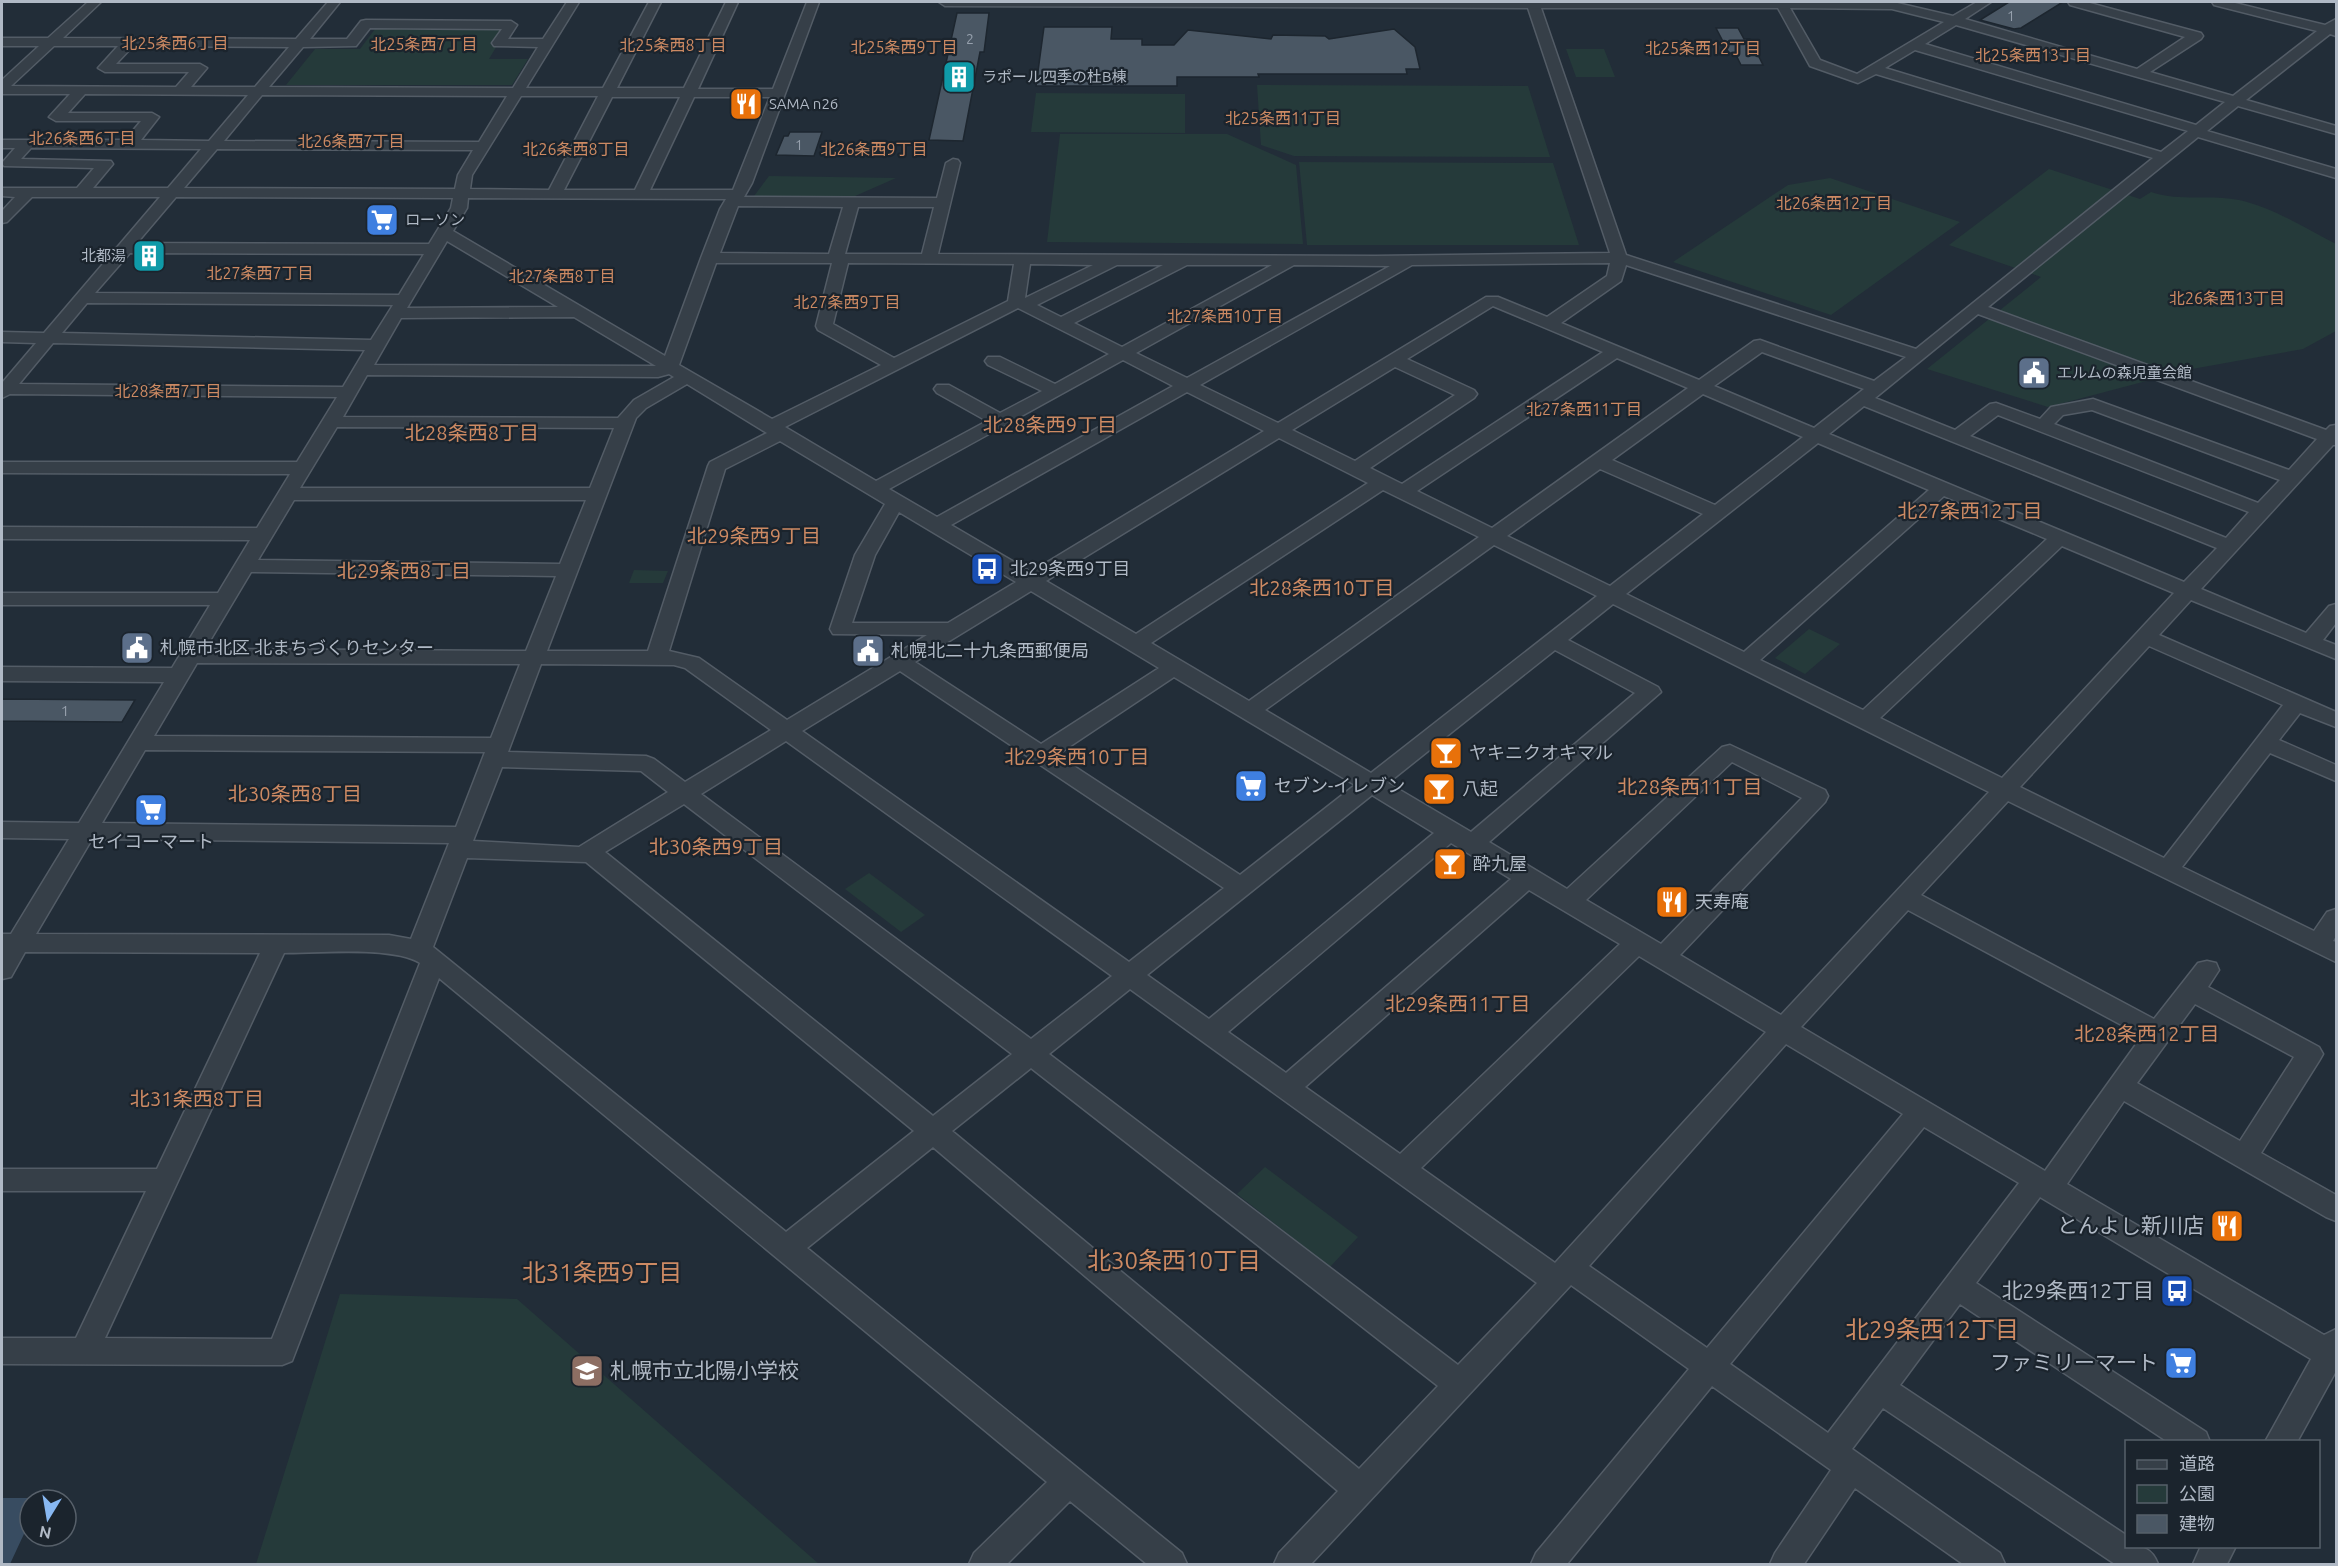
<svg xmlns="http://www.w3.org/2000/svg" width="2338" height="1566" font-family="Ubuntu,'Noto Sans JP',sans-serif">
<rect width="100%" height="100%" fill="#222d38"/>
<!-- green -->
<path fill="#253a3a" d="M375,29H507L489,59H528L512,85H286L315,49H360Z
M1566,49H1604L1615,77H1576Z
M1257,85L1528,86L1550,157L1294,156L1261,145Z
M1036,93L1185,94V133L1031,132Z
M1060,134H1227L1296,165L1303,244L1047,242Z
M1299,162L1553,163L1579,245H1307Z
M2049,169L2140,199L2151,192C2182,202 2209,194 2239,200C2274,208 2305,228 2336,244V331L2303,349L2192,369L2048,407L1927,369L2041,277L1949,245Z
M769,176L896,178L846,200H751Z
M1830,178L1960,222L1831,315L1673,262L1788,185Z
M634,570L668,571L663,583H629Z
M1809,629L1840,644L1805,674L1775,658Z
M869,873L925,915L901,932L845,889Z
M1265,1167L1358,1237L1330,1267L1237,1194Z
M340,1294L517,1299L819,1564H256Z"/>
<!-- water -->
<path fill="#384c61" d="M2,1498H40L30,1500V1521L10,1564H2Z"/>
<!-- building -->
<path fill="#4a5764" stroke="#1d262f" stroke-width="1.5" d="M2009,2H2063L2021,28L2014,29L1980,20Z
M957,13H989L984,52H980L963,141L929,140Z
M1044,27H1112L1111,39H1142V45H1174L1188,30L1271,39L1273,35L1325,36L1329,39L1394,29L1415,47L1420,69H1406L1407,74H1258L1259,77H1177V86H1036Z
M1716,28H1738L1744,39H1750L1763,65H1741L1735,53H1729Z
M790,132H822L814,156L776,155L784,136H788Z
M2,699L135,700L122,722L2,721Z"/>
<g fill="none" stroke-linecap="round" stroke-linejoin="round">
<!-- minor casing -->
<g stroke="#535c66" stroke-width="3">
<path id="minor" d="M88,2H101L63,38L296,39L328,2H340L310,39H347L361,21L366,20L511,21L517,25L508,39H543L567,2H579L526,88H603L649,2H661L617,88H684L726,2H738L698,89H773L807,2H819L752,183L744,197L937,198L946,163L953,159L958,160L960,163L938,254L1375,256L1610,253L1528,8L945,6L939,2H1893L1953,16L1977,2H1991L1965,19L2137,69L2185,37L2070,5L2068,2H2086L2201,33L2203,36L2201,39L2150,72L2233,96L2317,31L2214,5L2212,2H2231L2325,25L2336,19V36L2330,34L2246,100L2336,126V134L2238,106L2207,131L2336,169V178L2198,137L1988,307L2326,430L2330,426L2336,425V445H2333L2201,589L2306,633L2329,606L2336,604V623L2323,640L2336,645V659L2191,600L2159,635L2336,712V727L2300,713L2279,740L2336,765V781L2270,753L2182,867L2314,931L2327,912L2336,909V936L2333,941L2336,942V962L2008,801L1921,895L2154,1019L2198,963L2207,961L2216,963L2219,970L2208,987L2319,1047L2323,1054L2319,1061L2261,1153L2336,1195V1221L2326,1217L2124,1101L2067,1184L2324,1335L2336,1329V1371L2297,1442H2265L2311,1359L2040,1197L1976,1283L2206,1432L2210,1442H2168L1960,1304L1900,1385L2126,1535V1546C2143,1546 2152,1548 2158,1564H2115L1883,1408L1852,1449L2000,1553L2005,1564H1963L1855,1488L1804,1564H1770L1775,1553L1831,1470L1712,1386L1567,1564H1531L1536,1553L1689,1369L1571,1285L1311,1564H1274L1279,1553L1338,1491L933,1147L807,1248L1182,1553L1187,1564H1147L1070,1501L1007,1564H969L974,1553L1047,1482L439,978L292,1361L282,1365L2,1364V1338H76L146,1191H2V1169H157L260,953L25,952L11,977L2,979V934H11L69,839L2,838V822L79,823L164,682L2,681V667L172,668L210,605H2V593H218L250,540L2,539V527L257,528L290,474L2,473V462H297L337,397L10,394L2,398V383L36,343L2,342V332L44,333L160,197H32L7,222L2,223V211L15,197L2,196V188H77L94,168L4,166L2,163L15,148H2V140H125L141,121H56L49,117L70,94H2V80L39,46H2V38H48ZM1541,8H1778L1810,66L1858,83L1876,74L2153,158L1916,349L1626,255ZM1790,8L1892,9L1944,22L1857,74L1820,60ZM1956,25L2225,102L2196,125L1925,44ZM370,28L502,29L492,43L494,46L538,47L513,88L269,87L303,47L356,46ZM54,46H118L98,68L105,72H189L176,87L11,86ZM133,46L289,47L255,87H191L207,68L200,64H116ZM1915,50L2188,131L2161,152L1885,68ZM85,94L248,95L209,141L141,140L159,117L152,113H68ZM262,95L507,96L479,142L224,141ZM521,96H598L549,190L470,189L472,175ZM612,97H680L635,190H564ZM694,97H770L733,190H650ZM31,148L201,149L168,188H93L113,164L111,161L21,159ZM217,149L473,150L458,175L455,189L184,188ZM176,197L453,198L451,208L429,244L137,243ZM468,198L726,199L720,209L701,258L665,356L453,231L467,208ZM738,206L843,207L829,254L720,253ZM858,207H934L922,254H845ZM447,241L558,307L407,308ZM130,253L424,254L399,295L95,293ZM716,263H832L816,326L818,330L881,365L772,419L679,365ZM848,263L1014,264L1008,301L894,358L833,324ZM1610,263L1607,276L1547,317L1498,297H1486L1278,423L1200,385L1412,265ZM1030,264L1093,265L1025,298ZM1117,265H1163L1061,317L1037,305ZM1187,265H1272L1122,347L1074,323ZM1294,265L1390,266L1187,378L1136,353ZM1626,265L1906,357L1874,381L1760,340L1754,341L1699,380L1561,323L1621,281ZM87,303L393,305L371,340L62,333ZM1493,306L1603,352L1402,484L1370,468L1474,398L1477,394L1474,390L1407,359ZM1018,308L1109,354L1055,384L1000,357H988L985,361L988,365L1042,391L1000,413L949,385H937L934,389L937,393L987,421L876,481L785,427ZM1978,314L2317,439L2289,470L2093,399L2051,407L2040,419L1996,403L1990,404L1955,430L1875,398ZM574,317L656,366L374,365L401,318ZM53,343L365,350L343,387L19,384ZM1762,352L1864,389L1814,428L1714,386ZM1617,358L1688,388L1492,528L1417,491ZM1123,360L1173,386L937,517L889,489ZM1395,367L1455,395L1355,461L1292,430ZM669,374L674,377L634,400L618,418L343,417L367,375L658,377ZM687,384L767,433L710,462L708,466L648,651H547L636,418L646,408ZM1187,392L1264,431L1031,572L951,525ZM1703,394L1803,437L1715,505L1612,460ZM1864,406L2217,548L2184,582L1829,434ZM2092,410L2280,480L2258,503L2054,424L2063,415ZM1998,415L2249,512L2226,538L1970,436ZM337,427L614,428L590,488H300ZM1279,438L1368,483L1136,634L1046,581ZM780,441L885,504L855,555L830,629L833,634L927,635L787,720L699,658L669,651L725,469ZM1818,443L1929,490L1744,652L1626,594ZM1600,469L1703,514L1610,586L1507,536ZM1383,490L1479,537L1249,701L1151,643ZM1944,496L2047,539L1863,710L1760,660ZM294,500H586L560,564L258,560ZM899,512L1016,582L948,623H852L875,555ZM1494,545L1597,596L1371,773L1265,710ZM2062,546L2174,593L2002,778L1880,718ZM251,572L556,576L526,651L205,649ZM1031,591L1159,668L1041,744L915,662ZM1613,604L1989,792L1781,1015L1680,955L1825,802L1828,796L1825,790L1730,745L1722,747L1567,889L1489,842L1661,692L1658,687L1568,640ZM2149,646L2283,705L2164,858L2020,787ZM1555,650L1635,693L1471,832L1388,783ZM197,663L520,664L491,738L154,736ZM541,664L674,665L685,668L771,730L685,782L654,759L646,756L508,752ZM900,671L1224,888L1129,962L802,731ZM1174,677L1355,785L1240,875L1057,755ZM786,741L1112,976L1031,1039L701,794ZM145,750L485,752L456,827L102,823ZM1732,762L1802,798L1661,944L1586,900ZM502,767L641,771L668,792L579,847L473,841ZM1372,795L1434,833L1209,1019L1147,975ZM684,804L1012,1054L933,1116L605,852ZM92,839L449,843L411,939L389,935L36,934ZM1451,843L1511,879L1286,1073L1228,1032ZM467,858L586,862L914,1131L786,1232L433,947ZM1529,890L1620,944L1400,1154L1305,1087ZM1908,910L2142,1036L2045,1171L1801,1027ZM284,953C318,953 394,946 420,963L272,1339L105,1338ZM1639,956L1766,1032L1555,1263L1421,1168ZM1130,989L1537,1283L1458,1365L1049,1054ZM2195,1004L2294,1057L2240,1141L2137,1083ZM1786,1044L1903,1114L1707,1348L1589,1266ZM1031,1068L1438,1386L1359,1469L952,1131ZM1924,1127L2019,1183L1828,1433L1730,1364Z
M2201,1546H2236L2227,1564H2193Z"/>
</g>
<!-- minor -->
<use href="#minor" fill="#363f48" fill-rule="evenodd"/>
</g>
<!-- icons -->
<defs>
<g id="building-square" transform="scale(1.725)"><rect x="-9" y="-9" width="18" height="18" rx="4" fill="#0f9aa8" stroke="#1b242d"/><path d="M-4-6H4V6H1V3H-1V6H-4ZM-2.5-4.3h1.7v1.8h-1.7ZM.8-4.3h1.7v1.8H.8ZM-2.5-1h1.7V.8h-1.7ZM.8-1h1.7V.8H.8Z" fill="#fff"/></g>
<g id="restaurant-square" transform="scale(1.725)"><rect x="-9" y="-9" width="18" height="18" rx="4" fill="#e8710a" stroke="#1b242d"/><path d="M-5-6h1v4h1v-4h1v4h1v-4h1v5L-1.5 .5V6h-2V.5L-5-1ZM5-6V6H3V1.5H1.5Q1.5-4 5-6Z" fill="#fff"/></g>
<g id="supermarket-square" transform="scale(1.725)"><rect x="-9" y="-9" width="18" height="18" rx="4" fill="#3f7fe0" stroke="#1b242d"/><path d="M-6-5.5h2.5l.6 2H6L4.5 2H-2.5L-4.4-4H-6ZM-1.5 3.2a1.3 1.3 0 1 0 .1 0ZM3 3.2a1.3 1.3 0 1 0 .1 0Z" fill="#fff"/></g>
<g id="civic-square" transform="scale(1.725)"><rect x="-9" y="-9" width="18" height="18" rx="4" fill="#5c6f8a" stroke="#1b242d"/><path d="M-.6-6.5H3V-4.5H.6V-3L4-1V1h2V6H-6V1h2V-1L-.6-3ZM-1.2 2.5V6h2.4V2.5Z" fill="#fff"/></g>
<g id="bus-square" transform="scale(1.725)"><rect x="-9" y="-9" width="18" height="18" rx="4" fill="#1a4fb4" stroke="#1b242d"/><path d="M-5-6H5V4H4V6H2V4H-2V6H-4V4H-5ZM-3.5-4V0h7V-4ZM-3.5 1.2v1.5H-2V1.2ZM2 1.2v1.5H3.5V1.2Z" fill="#fff"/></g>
<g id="bar-square" transform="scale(1.725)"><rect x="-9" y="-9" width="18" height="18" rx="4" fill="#e8710a" stroke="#1b242d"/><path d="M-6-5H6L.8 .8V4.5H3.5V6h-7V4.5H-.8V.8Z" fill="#fff"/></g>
<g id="school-square" transform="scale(1.725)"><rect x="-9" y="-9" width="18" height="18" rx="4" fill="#8d6e63" stroke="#1b242d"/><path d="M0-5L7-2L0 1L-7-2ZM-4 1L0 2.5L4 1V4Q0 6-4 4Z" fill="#fff"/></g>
</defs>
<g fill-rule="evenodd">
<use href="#building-square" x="959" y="77"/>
<use href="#restaurant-square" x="746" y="104"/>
<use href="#supermarket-square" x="382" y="220"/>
<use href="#building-square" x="149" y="256"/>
<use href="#civic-square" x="2034" y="373"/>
<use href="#bus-square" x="987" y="569"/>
<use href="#civic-square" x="137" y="648"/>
<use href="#civic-square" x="868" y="651"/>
<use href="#bar-square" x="1446" y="753"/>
<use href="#supermarket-square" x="1251" y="786"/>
<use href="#bar-square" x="1439" y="789"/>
<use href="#supermarket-square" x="151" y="810"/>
<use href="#bar-square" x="1450" y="864"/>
<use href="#restaurant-square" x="1672" y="902"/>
<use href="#restaurant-square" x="2227" y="1226"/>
<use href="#bus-square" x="2177" y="1291"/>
<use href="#supermarket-square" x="2181" y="1363"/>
<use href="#school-square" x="587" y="1371"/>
</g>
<g text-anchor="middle" stroke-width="4.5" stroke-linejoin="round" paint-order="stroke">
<!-- far-number labels -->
<g font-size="14" fill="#96a0ad">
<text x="2011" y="21">1</text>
<text x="970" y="44">2</text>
<text x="799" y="150">1</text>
</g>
<!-- far-poi labels -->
<g font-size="15" fill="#b0b9c5" stroke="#1b242d" text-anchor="start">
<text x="982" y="82">ラポール四季の杜B棟</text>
<text x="769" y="109">SAMA n26</text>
<text x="405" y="225">ローソン</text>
<text x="126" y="261" text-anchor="end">北都湯</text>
<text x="2057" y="378">エルムの森児童会館</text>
</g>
<!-- number labels -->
<g font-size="15" fill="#96a0ad">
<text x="65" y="716">1</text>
</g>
<!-- far-neighbourhood labels -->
<g font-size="16" fill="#cd8a63" stroke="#1b242d">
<text x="175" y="49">北25条西6丁目</text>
<text x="424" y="50">北25条西7丁目</text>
<text x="673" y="51">北25条西8丁目</text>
<text x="904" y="53">北25条西9丁目</text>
<text x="1703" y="54">北25条西12丁目</text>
<text x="2033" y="61">北25条西13丁目</text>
<text x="1283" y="124">北25条西11丁目</text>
<text x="82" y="144">北26条西6丁目</text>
<text x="351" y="147">北26条西7丁目</text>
<text x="576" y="155">北26条西8丁目</text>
<text x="874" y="155">北26条西9丁目</text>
<text x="1834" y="209">北26条西12丁目</text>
<text x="260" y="279">北27条西7丁目</text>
<text x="562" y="282">北27条西8丁目</text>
<text x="2227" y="304">北26条西13丁目</text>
<text x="847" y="308">北27条西9丁目</text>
<text x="1225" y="322">北27条西10丁目</text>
<text x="168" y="397">北28条西7丁目</text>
<text x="1584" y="415">北27条西11丁目</text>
</g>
<!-- poi labels -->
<g font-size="18" fill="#b0b9c5" stroke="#1b242d" text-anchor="start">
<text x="1010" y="575">北29条西9丁目</text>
<text x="160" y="654">札幌市北区 北まちづくりセンター</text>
<text x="891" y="657">札幌北二十九条西郵便局</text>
<text x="1469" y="759">ヤキニクオキマル</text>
<text x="1274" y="792">セブン-イレブン</text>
<text x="1462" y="795">八起</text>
<text x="151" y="848" text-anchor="middle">セイコーマート</text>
<text x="1473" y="870">酔九屋</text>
<text x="1695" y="908">天寿庵</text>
</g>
<!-- neighbourhood labels -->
<g font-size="20" fill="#cd8a63" stroke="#1b242d">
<text x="1050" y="432">北28条西9丁目</text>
<text x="472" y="440">北28条西8丁目</text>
<text x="1970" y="518">北27条西12丁目</text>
<text x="754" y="543">北29条西9丁目</text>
<text x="404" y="578">北29条西8丁目</text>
<text x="1322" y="595">北28条西10丁目</text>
<text x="1077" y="764">北29条西10丁目</text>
<text x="1690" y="794">北28条西11丁目</text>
<text x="295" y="801">北30条西8丁目</text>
<text x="716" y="854">北30条西9丁目</text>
<text x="1458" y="1011">北29条西11丁目</text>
<text x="2147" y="1041">北28条西12丁目</text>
<text x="197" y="1106">北31条西8丁目</text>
</g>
<!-- near-poi labels -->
<g font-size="21" fill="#b0b9c5" stroke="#1b242d" text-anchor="end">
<text x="2204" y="1233">とんよし新川店</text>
<text x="2154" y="1298">北29条西12丁目</text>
<text x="2158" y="1370">ファミリーマート</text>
<text x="610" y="1378" text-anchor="start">札幌市立北陽小学校</text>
</g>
<!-- near-neighbourhood labels -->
<g font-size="24" fill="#cd8a63" stroke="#1b242d">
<text x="1174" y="1269">北30条西10丁目</text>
<text x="602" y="1281">北31条西9丁目</text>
<text x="1932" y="1338">北29条西12丁目</text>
</g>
</g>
<!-- border -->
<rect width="2338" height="1566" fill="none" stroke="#b0b9c5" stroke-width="6"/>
<!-- legend -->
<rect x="2125" y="1440" width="195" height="108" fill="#1b242d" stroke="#57606a" stroke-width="1.5"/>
<rect x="2137" y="1460" width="30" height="9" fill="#363f48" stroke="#57606a" stroke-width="1.5"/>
<text x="2179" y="1470" font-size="18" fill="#b0b9c5">道路</text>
<rect x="2137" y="1485" width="30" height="18" fill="#253a3a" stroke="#57606a" stroke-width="1.5"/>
<text x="2179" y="1500" font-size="18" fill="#b0b9c5">公園</text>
<rect x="2137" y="1515" width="30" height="18" fill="#4a5764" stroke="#57606a" stroke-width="1.5"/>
<text x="2179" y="1530" font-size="18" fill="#b0b9c5">建物</text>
<!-- north arrow -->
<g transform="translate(48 1518) rotate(191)"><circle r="28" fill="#1b242d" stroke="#57606a" stroke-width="1.5"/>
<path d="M0-4.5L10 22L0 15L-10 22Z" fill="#88b8f2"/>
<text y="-9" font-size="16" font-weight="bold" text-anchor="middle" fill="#b0b9c5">N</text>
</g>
</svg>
